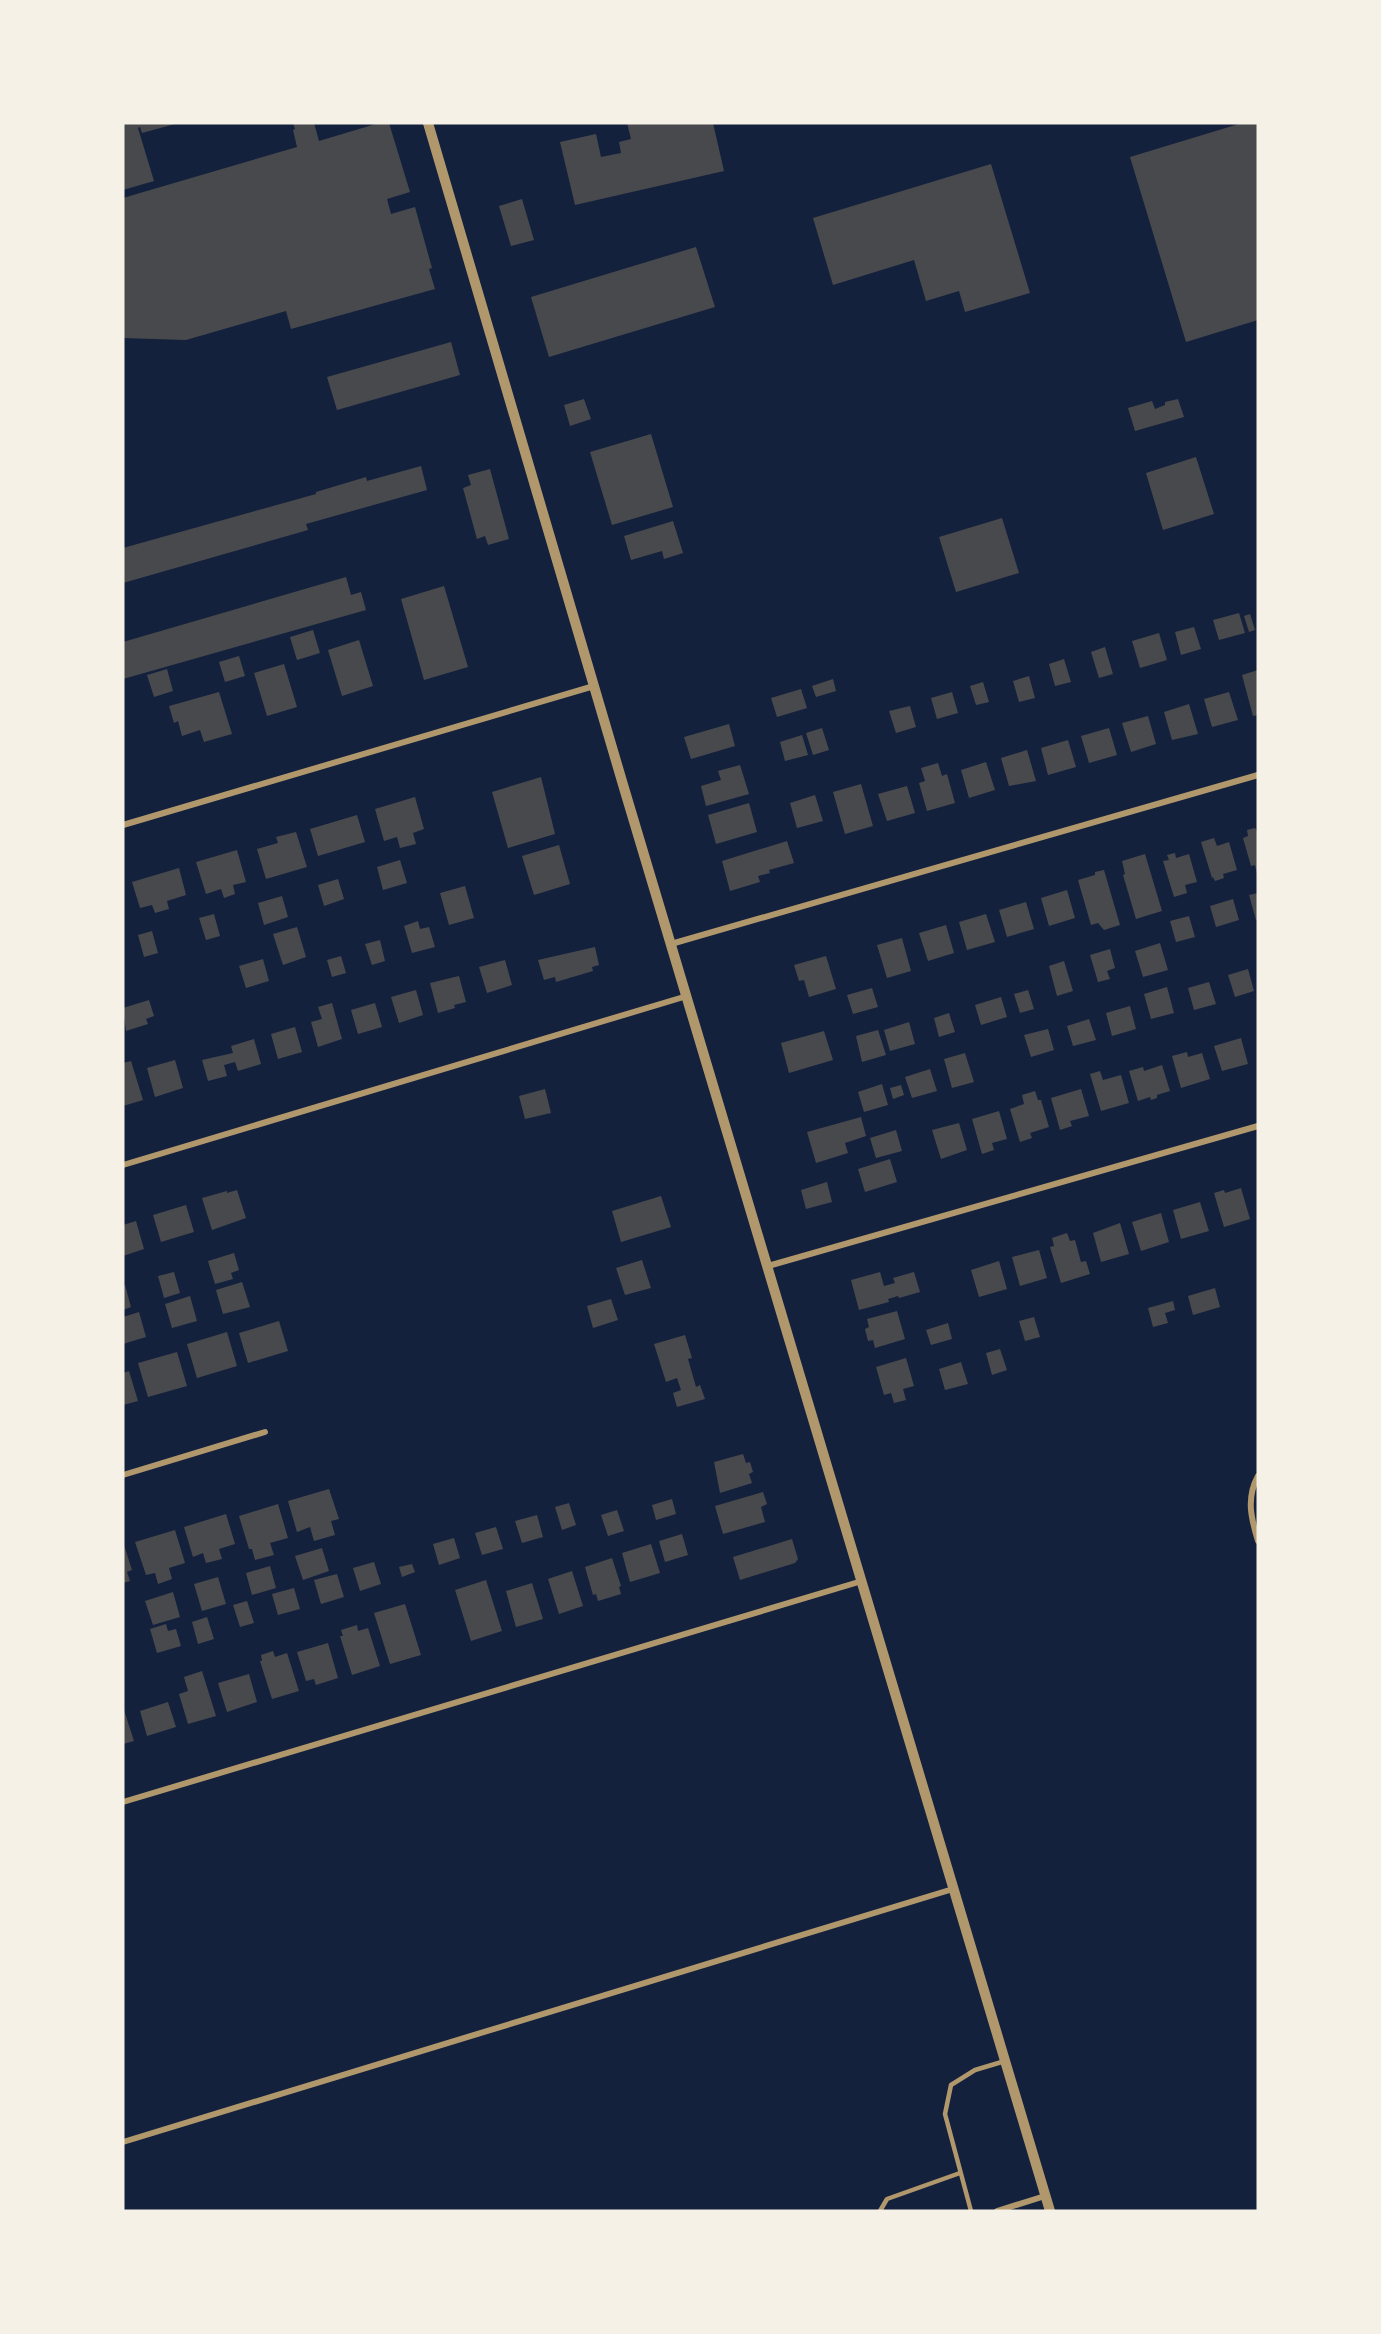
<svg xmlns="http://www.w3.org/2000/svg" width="1381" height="2334" font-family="'IBM Plex Sans',sans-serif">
<rect width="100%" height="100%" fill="#14213d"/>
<!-- building -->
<path fill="#48494c" d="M123,123L175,124L142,133L140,127L138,128L154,181L123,190Z
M293,123H314L319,141L379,123H389L410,192L387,199L391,214L415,207L432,268L429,269L435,289L291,329L286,311L186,340L123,338V198L297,147L293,130L295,129Z
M627,123H713L724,171L575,205L560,142L596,134L601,157L621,153L619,142L631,139Z
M1242,123H1258V320L1186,342L1130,157Z
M991,164L1030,293L965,312L959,291L926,301L914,260L833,285L813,218Z
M522,199L534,240L511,246L499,206Z
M696,247L715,307L549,357L531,297Z
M451,342L460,375L337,410L327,377Z
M584,399L591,419L570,426L564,405Z
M1178,399L1184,417L1135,431L1128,408L1152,401L1155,409L1165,405V402Z
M651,434L673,507L612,525L590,452Z
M1196,457L1214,514L1163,530L1146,473Z
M421,466L427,490L306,524L308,530L123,583V548L316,494V492L366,477L367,481Z
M490,469L509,539L488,545L485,536L477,539L463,488L471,485L468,475Z
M1002,518L1019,573L956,592L939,537Z
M673,521L683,553L664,559L662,551L631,560L624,536Z
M346,577L351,595L361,592L366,610L123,679V642Z
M444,586L468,667L424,680L401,599Z
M1239,613L1245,633L1219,640L1213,620Z
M1250,614L1255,630L1249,632L1244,616Z
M1194,627L1201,649L1181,655L1175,632Z
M313,630L320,653L297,660L290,637Z
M1159,633L1167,660L1140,668L1132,641Z
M359,640L373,686L342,696L328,650Z
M1105,647L1113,674L1099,678L1091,652Z
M239,656L245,676L225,682L219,662Z
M1064,659L1071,682L1055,686L1049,664Z
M284,664L297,707L267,716L254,673Z
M167,669L173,691L154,697L147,675Z
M1258,670V715L1253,716L1242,675Z
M1029,676L1035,698L1019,702L1013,681Z
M833,679L836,691L816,697L812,686Z
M983,682L989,702L976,705L970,686Z
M801,689L807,708L777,717L771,698Z
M219,692L232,734L204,742L200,730L182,736L178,721L174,723L169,706Z
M952,692L958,713L937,719L931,698Z
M1229,692L1238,720L1212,727L1204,699Z
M1189,704L1198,734L1172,740L1164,712Z
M910,706L916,727L896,733L889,711Z
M1148,716L1156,744L1131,752L1122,723Z
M729,724L735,746L691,759L684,737Z
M822,728L829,750L813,755L806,733Z
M1109,728L1117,755L1089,763L1081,736Z
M802,735L808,755L785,761L780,742Z
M1068,740L1076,767L1048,775L1041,748Z
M1027,750L1036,781L1009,786L1001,758Z
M986,762L995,790L969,798L961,770Z
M938,763L942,776L947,774L955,803L927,811L919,783L925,781L921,768Z
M740,765L749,794L706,806L701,786L721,780L718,771Z
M541,777L555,834L508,848L492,792Z
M861,784L873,826L845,834L833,792Z
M907,786L915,813L887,821L878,794Z
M815,795L823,821L797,828L790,803Z
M415,797L424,829L413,833L416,844L400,848L397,837L384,841L375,809Z
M749,803L757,832L716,844L708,815Z
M357,815L365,842L318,856L310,829Z
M1255,828L1258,833L1257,874L1255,865L1251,866L1243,838L1248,836L1247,830Z
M296,832L307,867L266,879L257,849L278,843L276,837Z
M1214,838L1217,846L1229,842L1237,870L1223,874L1224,878L1215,881L1213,877L1212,878L1201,842Z
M787,841L794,863L769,870L770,873L758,876L760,882L730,891L722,861Z
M559,845L570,884L534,895L522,856Z
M237,850L246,882L233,885L235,894L224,898L221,889L206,894L196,862Z
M1175,853L1176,858L1189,854L1197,882L1185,885L1187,893L1174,897L1163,861L1169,860L1167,855Z
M1145,854L1162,911L1136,919L1123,875L1125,874L1122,861Z
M400,860L407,883L383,890L377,867Z
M179,868L186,895L167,901L169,909L155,913L152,905L140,908L132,882Z
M1104,870L1120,925L1104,930L1098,923L1091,925L1078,880L1095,875V872Z
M338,879L344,899L324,906L318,885Z
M465,886L474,918L449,925L440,893Z
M1067,890L1075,918L1049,926L1041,898Z
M1258,893V919L1256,920L1249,895Z
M282,896L288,917L264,925L258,903Z
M1233,899L1239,920L1216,927L1210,906Z
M1026,902L1034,929L1007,937L999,910Z
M214,914L220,936L206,940L199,918Z
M986,914L995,942L967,950L959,922Z
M1189,916L1195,937L1176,942L1170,921Z
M418,921L420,929L429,927L435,947L412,953L404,926Z
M946,925L954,953L928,961L919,933Z
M297,927L306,957L283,965L273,934Z
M152,931L158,953L144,957L138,935Z
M902,938L911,971L887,978L877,945Z
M380,940L385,961L372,965L365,944Z
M1160,943L1168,970L1143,977L1135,951Z
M595,947L599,965L592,967L593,971L556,982L555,977L544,980L538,960Z
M1110,949L1115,968L1107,971L1110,979L1098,982L1090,955Z
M341,956L346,973L332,977L327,960Z
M826,956L836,989L809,997L804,980L799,981L794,965Z
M263,959L269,981L246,988L239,966Z
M505,960L512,985L487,993L479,967Z
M1064,961L1073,991L1057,996L1049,966Z
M1248,969L1254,991L1235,997L1228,975Z
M459,976L466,1002L454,1005L455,1008L438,1013L430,983Z
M1209,982L1216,1004L1194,1010L1188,988Z
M1167,987L1174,1013L1151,1019L1144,994Z
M872,988L878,1007L853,1014L847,995Z
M416,990L423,1015L399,1023L391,997Z
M1028,990L1034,1009L1020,1013L1014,994Z
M1001,997L1007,1017L981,1025L975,1005Z
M149,1000L154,1016L146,1019L148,1024L126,1031L123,1008Z
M332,1003L342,1039L318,1047L311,1022L322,1019L318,1007Z
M375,1003L382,1027L358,1034L351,1010Z
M1130,1006L1136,1029L1112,1036L1106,1013Z
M949,1013L955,1032L939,1037L934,1018Z
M1089,1019L1096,1040L1073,1046L1067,1026Z
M909,1022L915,1044L890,1051L884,1030Z
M295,1027L302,1052L278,1059L271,1034Z
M1048,1029L1054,1050L1031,1057L1024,1035Z
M878,1030L886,1055L862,1062L856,1036Z
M824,1031L833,1060L789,1073L781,1043Z
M1241,1038L1248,1064L1222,1071L1214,1046Z
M254,1039L261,1064L238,1071L235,1062L224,1065L227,1076L208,1081L202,1060L233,1053L231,1046Z
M1187,1052L1188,1057L1202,1053L1210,1079L1181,1088L1172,1056Z
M965,1053L974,1082L952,1088L944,1059Z
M175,1060L183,1088L155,1097L147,1068Z
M131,1061L143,1100L123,1106V1063Z
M1162,1065L1170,1091L1157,1095V1098L1151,1100L1150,1097L1138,1101L1129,1071L1143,1067L1144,1071Z
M930,1069L937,1091L912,1098L905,1077Z
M1100,1071L1103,1080L1121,1075L1129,1103L1101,1111L1090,1074Z
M882,1084L888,1105L864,1112L858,1092Z
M901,1085L904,1095L893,1099L890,1088Z
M545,1089L551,1113L525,1119L519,1096Z
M1081,1089L1089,1116L1070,1121L1072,1126L1060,1130L1051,1098Z
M1035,1091L1038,1100H1041L1049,1127L1030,1133L1032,1138L1020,1142L1010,1109L1024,1104L1022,1095Z
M999,1111L1007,1139L992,1143L994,1150L982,1154L972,1119Z
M861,1117L866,1136L845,1143L848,1153L816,1163L807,1132Z
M959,1123L967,1150L941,1159L932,1130Z
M896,1130L902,1151L876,1158L870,1138Z
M890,1159L897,1182L865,1192L858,1169Z
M827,1182L832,1202L806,1209L801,1190Z
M1241,1188L1250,1219L1224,1227L1214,1193L1224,1190L1225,1193Z
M237,1190L246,1218L212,1230L202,1198L227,1191V1193Z
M661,1196L671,1227L621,1242L612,1211Z
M1200,1202L1209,1231L1181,1239L1173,1210Z
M186,1205L194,1232L161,1242L153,1215Z
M1161,1213L1169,1242L1141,1251L1132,1222Z
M136,1221L144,1249L123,1256V1225Z
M1120,1223L1129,1254L1101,1262L1093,1233Z
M1067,1233L1070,1241L1075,1240L1081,1262L1086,1261L1090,1274L1061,1283L1050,1247L1054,1246L1052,1238Z
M1039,1250L1047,1278L1020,1286L1012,1257Z
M234,1253L239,1270L231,1273L233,1279L215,1284L208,1261Z
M642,1260L651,1288L625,1295L616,1268Z
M999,1261L1007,1289L979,1297L971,1270Z
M174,1272L180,1293L164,1298L158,1276Z
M880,1272L884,1286L895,1283L893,1278L914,1272L920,1292L899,1298L898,1296L888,1299L889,1302L859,1310L851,1280Z
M242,1282L250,1307L223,1314L216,1290Z
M125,1285L131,1307L123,1310V1286Z
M1215,1288L1220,1307L1193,1315L1188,1296Z
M190,1296L197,1321L172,1328L165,1304Z
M611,1299L618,1320L593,1328L587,1306Z
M1173,1301L1175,1310L1165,1313L1168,1323L1153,1327L1148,1308Z
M897,1311L905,1339L875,1348L873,1340L868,1341L865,1329L869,1327L867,1319Z
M139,1312L146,1337L123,1344V1317Z
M1034,1317L1040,1337L1025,1341L1019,1321Z
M279,1321L288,1351L248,1363L239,1333Z
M948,1323L952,1339L931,1345L926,1330Z
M227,1332L237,1366L197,1378L187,1344Z
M685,1335L692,1358L688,1359L696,1387L700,1385L705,1399L677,1407L673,1393L681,1390L677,1378L666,1382L654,1344Z
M1000,1349L1007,1370L992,1375L986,1353Z
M177,1352L187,1386L148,1397L138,1363Z
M906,1358L914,1386L903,1389L906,1400L894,1403L891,1393L884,1395L876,1367Z
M961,1362L968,1384L945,1390L939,1369Z
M129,1371L138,1401L123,1405V1373Z
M743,1454L746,1463L750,1462L753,1472L749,1474L752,1483L720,1493L714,1462Z
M329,1489L339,1519L331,1521L335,1535L314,1541L310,1527L297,1532L288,1501Z
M763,1492L767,1504L761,1507L765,1522L723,1534L715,1506Z
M672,1499L676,1514L656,1520L652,1505Z
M569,1503L576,1525L562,1530L555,1507Z
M278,1504L288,1538L270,1543L274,1555L255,1560L252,1549H249L239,1516Z
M617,1510L624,1531L608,1536L601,1515Z
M226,1514L235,1544L219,1549L222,1559L206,1563L203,1553L193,1557L184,1527Z
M537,1515L543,1537L522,1543L515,1521Z
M496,1527L503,1549L482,1555L475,1533Z
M175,1530L185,1563L169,1568L172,1579L158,1584L155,1573L146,1575L135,1542Z
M682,1534L688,1555L665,1562L659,1541Z
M454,1538L460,1558L439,1565L433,1544Z
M792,1539L798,1559L795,1563L740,1580L733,1557Z
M123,1542L132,1570L127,1572L130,1581L123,1583Z
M651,1544L660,1573L630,1582L622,1553Z
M322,1548L329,1571L303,1580L295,1556Z
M612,1558L621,1586L619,1587L621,1594L598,1601L596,1594L593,1595L585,1567Z
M374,1562L381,1584L360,1591L353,1568Z
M412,1564L415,1572L402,1577L399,1567Z
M270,1566L276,1588L252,1595L246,1573Z
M572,1571L583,1606L559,1614L548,1579Z
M337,1574L344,1597L321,1604L314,1580Z
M218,1577L226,1604L202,1611L194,1584Z
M486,1580L502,1631L471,1641L455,1590Z
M532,1583L543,1619L516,1627L506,1591Z
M294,1588L300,1609L278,1615L272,1594Z
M173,1592L180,1617L153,1625L145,1601Z
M247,1601L254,1623L240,1627L233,1605Z
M405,1604L421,1655L390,1664L374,1613Z
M207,1617L214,1639L198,1644L192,1622Z
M166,1624L168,1631L176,1629L181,1646L157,1653L150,1629Z
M357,1625L358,1631L368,1628L380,1666L352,1675L340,1636H343L341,1630Z
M328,1643L338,1678L316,1685L314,1679L306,1681L297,1652Z
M273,1651L275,1657L287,1653L299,1691L272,1699L260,1661H262L261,1655Z
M202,1671L216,1716L188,1724L179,1694L188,1691L184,1677Z
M249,1674L257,1702L227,1712L218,1683Z
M168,1702L176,1727L147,1736L140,1711Z
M123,1707L134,1741L123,1744Z"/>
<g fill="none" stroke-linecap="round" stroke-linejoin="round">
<!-- service -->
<path stroke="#b1986c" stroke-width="4.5" d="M880,2211L887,2199L960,2173
M971,2211L945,2114L951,2085L975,2070L1005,2061"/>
<!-- minor -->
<path stroke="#b1986c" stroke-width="6" d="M123,825L594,686
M671,944L1258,775
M123,1165L687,996
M768,1266L1258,1126
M123,1475L265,1432
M1258,1476C1246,1498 1251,1518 1258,1541
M123,1802L862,1581
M123,2142L953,1889
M997,2211L1045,2196"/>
<!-- tertiary -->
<path stroke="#b1986c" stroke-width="10" d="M428,123L624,788L1050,2211"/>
</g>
<!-- border -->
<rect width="1381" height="2334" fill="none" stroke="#f6f1e7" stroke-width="249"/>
</svg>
